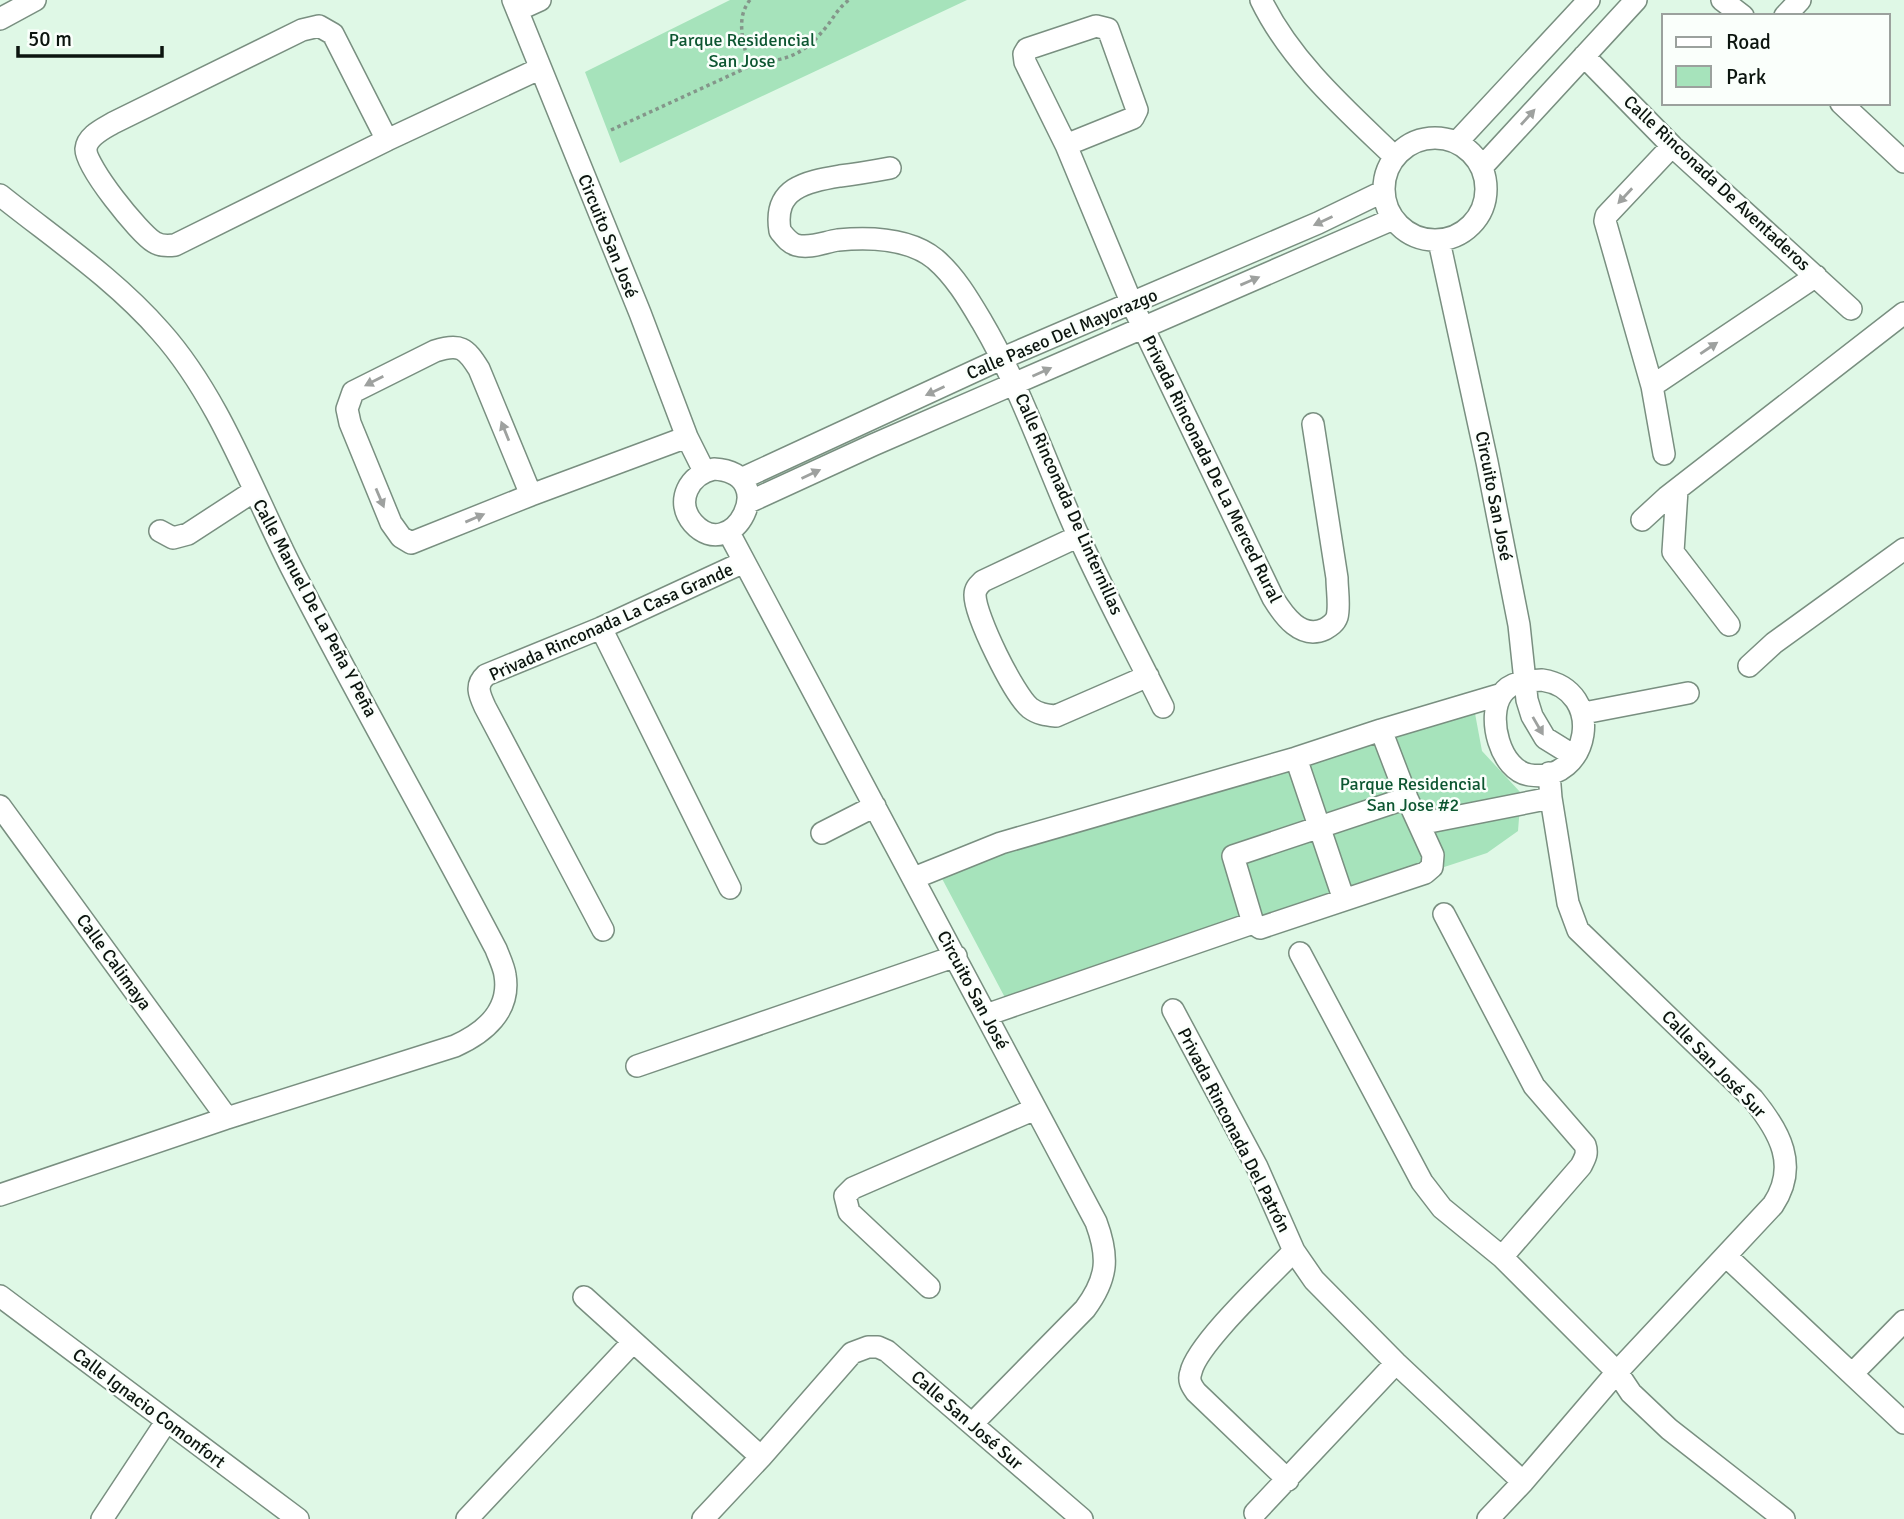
<svg xmlns="http://www.w3.org/2000/svg" width="1904" height="1519" font-family="Signika,sans-serif">
<rect width="100%" height="100%" fill="#dff8e6"/>
<!-- green -->
<path fill="#a6e3bb" d="M730,0H967L620,163L585,72Z
M1471,692L1482,751L1521,793L1518,831L1487,853L1011,1009L938,871Z"/>
<g fill="none" stroke-linecap="round" stroke-linejoin="round">
<!-- minor casing -->
<g stroke="#798f80" stroke-width="24">
<path id="minor" d="M513,0L640,313L687,437L704,471
M1261,0C1291,62 1346,110 1395,157
M1722,0L1743,16
M518,10L540,0
M1785,16L1800,0
M0,19L35,0
M1584,56L1672,146L1851,309
M1841,103L1904,162
M1384 189a51 51 0 1 1 102 0a51 51 0 1 1-102 0Z
M387,140L333,34L319,26L302,30L113,123C103,129 87,136 86,149C85,166 139,233 154,242C160,246 168,246 175,245L387,140L539,69
M1457,142L1589,0
M1066,145L1133,118L1137,110L1108,29L1096,26L1027,49L1024,54L1025,62L1066,145L1132,304L1273,598C1284,616 1301,640 1325,629C1330,626 1335,623 1337,617C1340,606 1337,590 1337,578L1313,424
M1482,167L1636,0
M890,168C874,171 857,174 840,176C805,182 773,188 780,231C785,237 789,243 796,245C810,249 825,242 838,240C870,237 909,238 935,259C955,276 969,300 982,322C1022,390 1046,464 1078,535C1104,593 1135,650 1163,707
M0,195C55,239 115,279 161,332C219,397 252,490 291,567C357,696 429,821 496,949C499,957 504,967 505,975C511,1011 484,1033 455,1046L227,1118L0,1195
M1439,241L1487,462L1519,625L1527,700L1532,716L1545,738L1574,756
M1652,386L1816,276
M1664,454L1652,386L1605,221L1606,216L1672,146
M714,469C783,473 732,567 693,523C674,501 690,474 714,469Z
M741,479L1003,358L1318,223L1384,191
M1677,490L1673,552L1729,625
M531,495L479,369C466,348 460,343 435,351L353,392L347,409L350,423L391,523L401,537L411,543L531,495L687,437
M749,502L873,445L1393,219
M1642,520L1667,497L1904,313
M160,531L173,538L188,534L254,491
M729,533L1096,1222C1109,1257 1108,1278 1085,1309L972,1424
M1079,536L983,581C979,585 975,588 975,595C975,616 1014,695 1030,708C1038,714 1046,715 1056,716L1148,676
M601,628L730,888
M1749,666L1774,643L1904,549
M1542,680C1607,690 1590,784 1530,775C1500,771 1486,716 1502,694C1511,681 1528,681 1542,680Z
M1584,713L1688,693
M1381,730L1407,798L1433,855L1432,867L1425,873L1260,928L1253,923L1233,856L1407,798
M1296,758L1344,900
M0,806L227,1118
M1419,824L1551,798
M822,833L875,806
M914,878L1001,843L1296,758L1381,730L1502,694
M1444,914L1534,1086L1585,1145C1588,1154 1585,1158 1581,1166L1502,1257
M603,930L485,707C479,694 475,685 486,675L601,628L744,562
M1300,953L1422,1182L1442,1208L1502,1257L1617,1372L1631,1393L1669,1429L1784,1519
M1173,1010L1257,1167L1294,1251L1314,1280L1396,1363L1523,1482
M986,1015L1253,923
M637,1066L956,956
M1726,1256L1904,1423
M929,1287L849,1212L845,1196L853,1188L1035,1109
M0,1296L298,1519
M584,1297L761,1457
M1852,1374L1904,1321
M1288,1480L1196,1392C1191,1385 1188,1380 1191,1372C1197,1344 1271,1275 1294,1251
M1255,1513L1396,1363
M102,1519L166,1422
M467,1519L633,1342
M703,1519L761,1457L852,1353L868,1347H878L887,1351L1082,1519
M1488,1519L1523,1482L1617,1372L1773,1205C1799,1166 1780,1132 1753,1099L1578,930L1568,903L1551,798L1549,773"/>
</g>
<!-- path -->
<path stroke="#84968a" stroke-width="3.5" stroke-dasharray="3.5 3.5" stroke-linecap="butt" d="M750,0C737,16 742,36 746,54L759,62
M611,130L759,62C791,60 806,52 827,26C834,17 839,7 849,0"/>
<!-- minor -->
<use href="#minor" stroke="#fff" stroke-width="21"/>
</g>
<!-- one-way arrows -->
<defs><path id="oneway-solid" d="M-6-.8H1V-3.2L6.5 0L1 3.2V.8H-6Z" transform="scale(1.75)"/></defs>
<g fill="#9ea19f">
<use href="#oneway-solid" transform="translate(1528 117) rotate(-48)"/>
<use href="#oneway-solid" transform="translate(1625 196) rotate(133)"/>
<use href="#oneway-solid" transform="translate(1323 221) rotate(155)"/>
<use href="#oneway-solid" transform="translate(1250 281) rotate(-23)"/>
<use href="#oneway-solid" transform="translate(1709 348) rotate(-34)"/>
<use href="#oneway-solid" transform="translate(1042 372) rotate(-24)"/>
<use href="#oneway-solid" transform="translate(374 381) rotate(153)"/>
<use href="#oneway-solid" transform="translate(935 391) rotate(155)"/>
<use href="#oneway-solid" transform="translate(505 431) rotate(-112)"/>
<use href="#oneway-solid" transform="translate(811 474) rotate(-25)"/>
<use href="#oneway-solid" transform="translate(380 498) rotate(67)"/>
<use href="#oneway-solid" transform="translate(475 518) rotate(-23)"/>
<use href="#oneway-solid" transform="translate(1538 726) rotate(60)"/>
</g>
<g text-anchor="middle" stroke-width="5" stroke-linejoin="round" paint-order="stroke">
<!-- park labels -->
<g font-size="18" fill="#0d5631" stroke="#fafffb">
<text x="742" y="46">Parque Residencial<tspan x="742" dy="21">San Jose</tspan></text>
<text x="1413" y="790">Parque Residencial<tspan x="1413" dy="21">San Jose #2</tspan></text>
</g>
<!-- street labels -->
<g font-size="18" fill="#0c150f" stroke="#fafffb">
<text transform="translate(1717 183) rotate(43)" y="6">Calle Rinconada De Aventaderos</text>
<text transform="translate(608 236) rotate(68)" y="6">Circuito San José</text>
<text transform="translate(1062 334) rotate(-23)" y="6">Calle Paseo Del Mayorazgo</text>
<text transform="translate(1212 469) rotate(64)" y="6">Privada Rinconada De La Merced Rural</text>
<text transform="translate(1494 496) rotate(79)" y="6">Circuito San José</text>
<text transform="translate(1069 504) rotate(66)" y="6">Calle Rinconada De Linternillas</text>
<text transform="translate(315 608) rotate(62)" y="6">Calle Manuel De La Peña Y Peña</text>
<text transform="translate(611 622) rotate(-24)" y="6">Privada Rinconada La Casa Grande</text>
<text transform="translate(114 962) rotate(54)" y="6">Calle Calimaya</text>
<text transform="translate(973 990) rotate(62)" y="6">Circuito San José</text>
<text transform="translate(1714 1064) rotate(46)" y="6">Calle San José Sur</text>
<text transform="translate(1234 1130) rotate(63)" y="6">Privada Rinconada Del Patrón</text>
<text transform="translate(149 1408) rotate(37)" y="6">Calle Ignacio Comonfort</text>
<text transform="translate(967 1420) rotate(41)" y="6">Calle San José Sur</text>
</g>
</g>
<!-- legend -->
<rect x="1662" y="14" width="228" height="91" fill="#fafffb" stroke="#9ba19d" stroke-width="2"/>
<rect x="1676" y="37" width="35" height="10" fill="#ffffff" stroke="#9ba19d" stroke-width="2"/>
<text x="1726" y="49" font-size="21" fill="#0c150f">Road</text>
<rect x="1676" y="66" width="35" height="21" fill="#a6e3bb" stroke="#9ba19d" stroke-width="2"/>
<text x="1726" y="84" font-size="21" fill="#0c150f">Park</text>
<!-- scale -->
<path d="M18 46v10h144v-10" fill="none" stroke="#0c150f" stroke-width="3.5"/>
<text x="28" y="46" font-size="21" fill="#0c150f" stroke="#fafffb" stroke-width="5" paint-order="stroke">50 m</text>
</svg>
